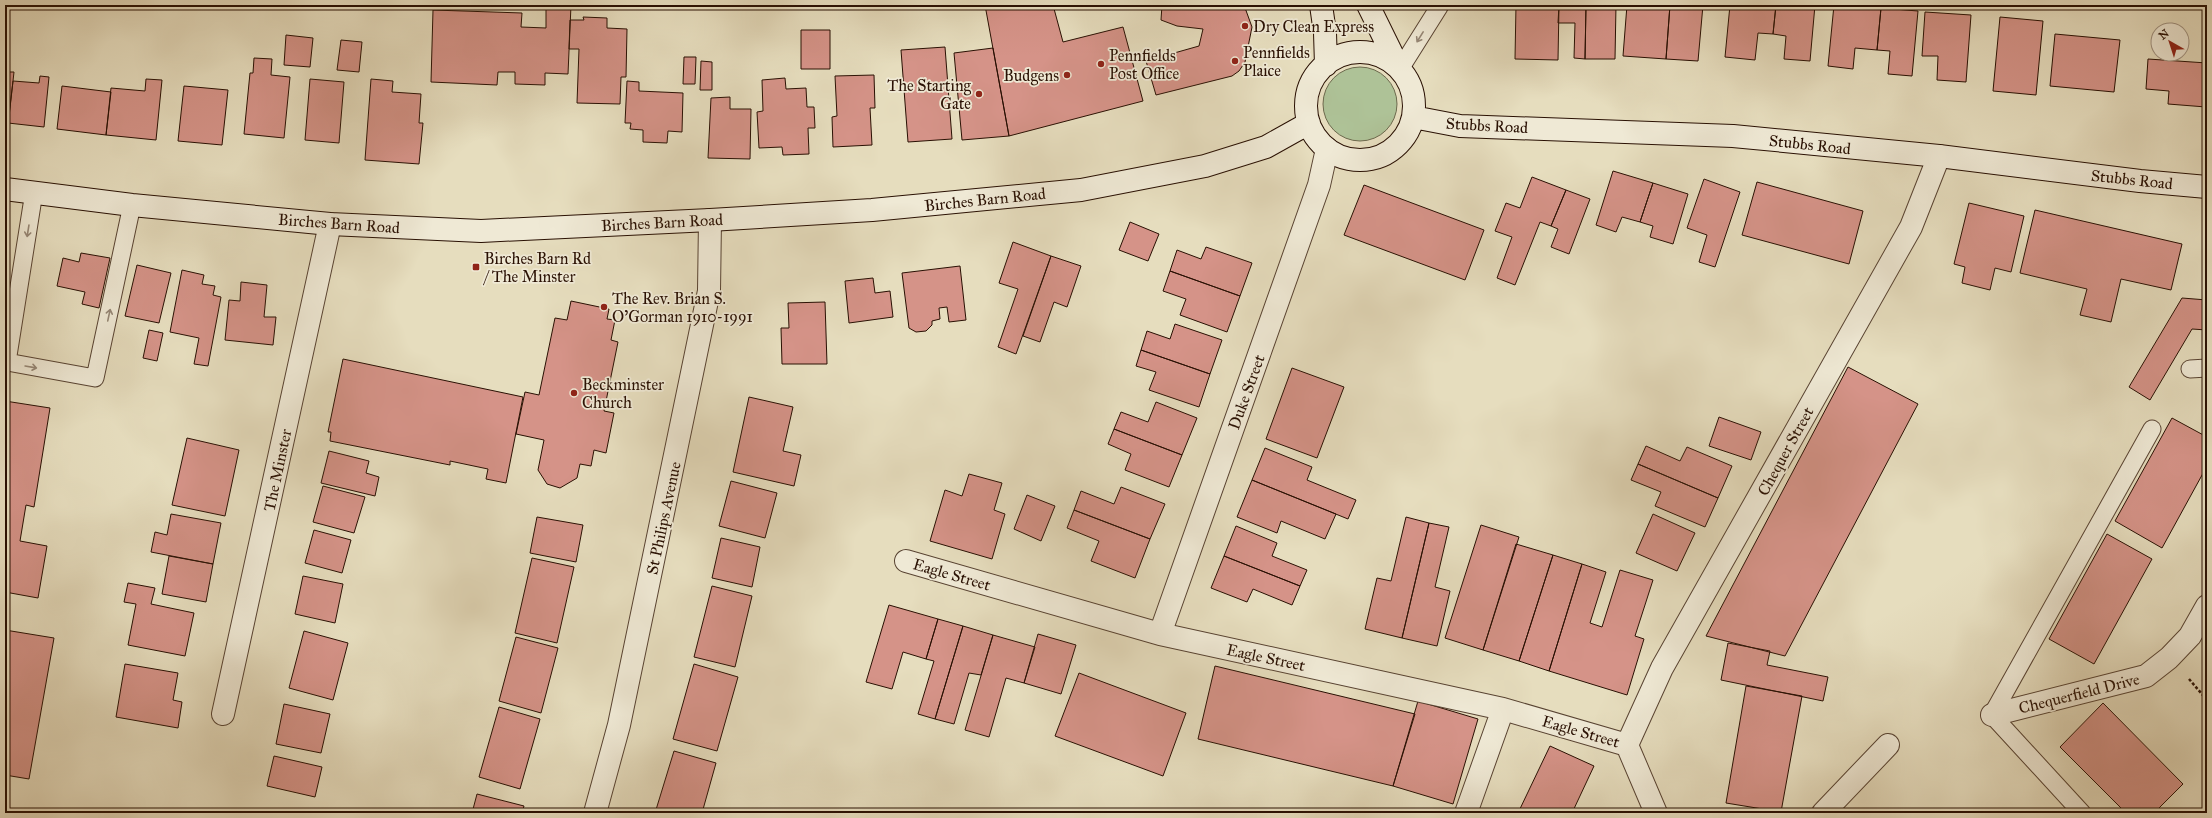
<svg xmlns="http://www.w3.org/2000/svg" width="2212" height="818" font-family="'IM FELL Great Primer',serif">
<rect width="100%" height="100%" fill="#e6ddbe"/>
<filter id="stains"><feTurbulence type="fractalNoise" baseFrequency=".005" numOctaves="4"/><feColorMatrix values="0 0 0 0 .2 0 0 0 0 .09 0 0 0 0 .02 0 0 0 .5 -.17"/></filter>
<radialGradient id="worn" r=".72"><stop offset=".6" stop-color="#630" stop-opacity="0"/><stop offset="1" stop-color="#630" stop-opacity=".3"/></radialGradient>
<!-- green -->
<path fill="#aec297" stroke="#6c694d" d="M1323 104a37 37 0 1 1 74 0a37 37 0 1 1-74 0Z"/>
<!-- building -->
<path fill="#d59388" stroke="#291003" d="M546,5H571L568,74L545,73V85L515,84V72H498L497,85L431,82L433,10L522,13L521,27L546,28Z
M985,5H1053L1063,42L1123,27L1143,101L1009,136Z
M1162,5L1173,7L1172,5H1244L1252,27L1245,62L1239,71L1232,76L1156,95L1146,61L1199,46L1203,29L1177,26L1161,20Z
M1516,5H1559L1558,60L1515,59Z
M1559,5H1586L1585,59L1574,58L1575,23H1558Z
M1586,5H1616L1615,59H1585Z
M1627,5H1670L1666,59L1623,56Z
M1670,5H1703L1698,61L1666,59Z
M1730,5H1776L1773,34L1758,33L1755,60L1725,57Z
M1776,5H1815L1810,61L1784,59L1786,36L1773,34Z
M1834,5L1881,8L1877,50L1855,48L1853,69L1828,66Z
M1881,8L1918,11L1912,76L1888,74L1890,51L1877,50Z
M1925,12L1971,15L1966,82L1937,80L1938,56H1922Z
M583,17L607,18V28L627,29L626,77H621L620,104L577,103L579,49H569L570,20H584Z
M2000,17L2043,21L2036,95L1993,91Z
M801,30H830V69H801Z
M2055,34L2120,40L2114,92L2050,86Z
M286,35L313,38L310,67L284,65Z
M341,40L362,42L359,72L337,70Z
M945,47L952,139L908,142L901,50Z
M993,48L1009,136L962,140L954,53Z
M684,57H696L695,84H683Z
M254,58L272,59L271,75L290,77L284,138L244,134L250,73H253Z
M2148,59L2207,63L2206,107L2168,104L2169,91L2146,89Z
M701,61L712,62V90H700Z
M5,72H14L8,126L5,125Z
M874,75L875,108H870L872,145L833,147L832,117L837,116L835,76Z
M40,76L49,77L44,127L8,123L13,81L39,83Z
M785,78L786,89L806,88L807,107H814L815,128H808L809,154L783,155L782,147L759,148L757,112L763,111L762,80Z
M146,79L162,80L156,140L106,135L111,88L145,91Z
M310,79L344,82L339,143L305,140Z
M371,79L393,81L392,92L421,94L419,123H423L419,164L365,160Z
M627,81L639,82V91L683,93L682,132L668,131L667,143L643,142V130L630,129L631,123H625Z
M62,86L111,92L106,135L57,129Z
M184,86L228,90L222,145L178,141Z
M730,97V109H751L750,159L708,158L711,98Z
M1613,171L1653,183L1640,222L1622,217L1616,232L1596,225Z
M1532,177L1566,190L1551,226L1540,222L1515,285L1497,278L1512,237L1495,231L1506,203L1520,208Z
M1704,179L1740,192L1715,267L1699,262L1707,235L1687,228Z
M1757,182L1863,211L1849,264L1742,235Z
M1653,183L1688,194L1673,244L1650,237L1653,226L1640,222Z
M1364,185L1484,230L1465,280L1344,235Z
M1566,190L1590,199L1569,254L1551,247L1558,229L1551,226Z
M1969,203L2024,216L2011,272L1995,268L1990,290L1962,283L1965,267L1954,264Z
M2035,210L2182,244L2171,290L2121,279L2111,322L2080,315L2087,289L2020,273Z
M1130,222L1159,234L1148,261L1119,250Z
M1013,242L1051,256L1016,354L998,347L1018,289L999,283Z
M1206,247L1252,263L1240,296L1170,271L1177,250L1201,259Z
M81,253L110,258L99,308L82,304L85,292L57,286L63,258L79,262Z
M1051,256L1081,266L1067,307L1054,302L1040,342L1023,336Z
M137,265L171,273L159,323L125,316Z
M960,266L966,320L949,322L947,307L939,308L940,319L932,321V325L926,331L916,332L909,328L902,273Z
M182,270L204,275L202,284L215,286L213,295L221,297L208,366L194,364L199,338L170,332Z
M1170,271L1240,296L1227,332L1180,315L1186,299L1163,291Z
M873,278L875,293L890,291L893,317L849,323L845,281Z
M241,282L267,285L264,317H276L273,345L225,340L229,300L240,301Z
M2182,298L2207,300V330L2192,329L2150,400L2129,387Z
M571,301L609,309L607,319L615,320L611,340L618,342L604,411L614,413L606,453L594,450L591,466L580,464L577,478L560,488L547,484L538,470L544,440L516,434L525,392L539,395L555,318L567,320Z
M825,302L827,364H782L781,328H789L788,303Z
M1175,324L1222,340L1210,374L1141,350L1147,331L1170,339Z
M149,330L163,333L157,361L143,358Z
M1141,350L1210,374L1199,407L1149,390L1156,372L1136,366Z
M343,359L523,397L506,483L486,479L488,469L450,461V465L330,441L331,432H328Z
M1848,367L1918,404L1785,656L1706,636Z
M1292,368L1344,387L1317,458L1266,439Z
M749,397L793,407L783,451L801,455L794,486L733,472Z
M5,401L50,408L34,507L26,505L20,541L47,546L38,598L5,592Z
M1156,402L1197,418L1182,455L1114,429L1121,412L1148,422Z
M1719,417L1761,432L1751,460L1709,446Z
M2172,418L2207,437V466L2162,548L2115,521Z
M1114,429L1182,455L1169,487L1125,470L1131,454L1108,444Z
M187,438L239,450L225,516L172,505Z
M1646,446L1680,461L1687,447L1732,466L1718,498L1638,464Z
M1265,448L1312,467L1307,480L1356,500L1348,519L1252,480Z
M329,451L369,461L366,473L379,477L375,496L321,483Z
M1638,464L1718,498L1705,527L1655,506L1661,492L1631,480Z
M969,474L1002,483L994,510L1005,514L992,559L930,541L945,490L962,496Z
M1252,480L1336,514L1325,539L1281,521L1277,533L1237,517Z
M731,481L777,493L765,538L719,526Z
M323,486L365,497L354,533L313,522Z
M1121,487L1165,504L1150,539L1074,510L1081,491L1114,504Z
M1027,495L1055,506L1041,541L1014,529Z
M1074,510L1150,539L1135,578L1091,561L1099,541L1067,528Z
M171,514L221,523L213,564L151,552L155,532L167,535Z
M1653,514L1695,533L1677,571L1636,553Z
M537,517L583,525L576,562L530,553Z
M1406,517L1429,523L1402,638L1365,629L1377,578L1391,581Z
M1429,523L1449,527L1435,587L1450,591L1437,646L1402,638Z
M1481,525L1519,537L1483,650L1445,638Z
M1236,526L1277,543L1272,556L1307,570L1300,586L1224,556Z
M314,530L351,540L342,573L305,563Z
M2107,534L2152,559L2094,664L2049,639Z
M721,538L760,547L752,587L712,578Z
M1516,544L1553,555L1519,661L1483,650Z
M1553,555L1582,564L1549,671L1519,661Z
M169,556L213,564L206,602L162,594Z
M1224,556L1300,586L1292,605L1253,589L1247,602L1211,588Z
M532,558L574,567L557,643L515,633Z
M1582,564L1606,572L1590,623L1602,627L1620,570L1653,580L1635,636L1644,639L1627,695L1549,671Z
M303,576L343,584L335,623L295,614Z
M128,583L155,588L151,604L194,613L185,656L128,645L136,604L124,602Z
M712,586L752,596L735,667L694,657Z
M889,605L938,619L926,659L903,652L892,689L866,682Z
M938,619L963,626L935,719L918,714L934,661L926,659Z
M963,626L993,635L981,675L969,673L954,724L935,719Z
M5,630L54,638L29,779L5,775Z
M304,631L348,643L333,700L289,688Z
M1038,634L1076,645L1061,694L1024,683Z
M993,635L1035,647L1024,683L1006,678L989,737L965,730Z
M516,637L558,648L541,713L499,701Z
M1728,643L1770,651L1767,665L1828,677L1823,701L1721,680Z
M125,664L178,673L173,700L182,702L178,728L116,717Z
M694,664L738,677L717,751L673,739Z
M1215,666L1415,714L1393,786L1198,739Z
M1079,673L1186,713L1163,776L1055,736Z
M1746,686L1802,696L1781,812L1726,803Z
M1418,701L1478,719L1453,804L1393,786Z
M2103,703L2183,784L2154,813H2126L2060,747Z
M284,704L330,714L321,753L276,744Z
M499,707L540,719L520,789L479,777Z
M1550,746L1594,766L1572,813H1518Z
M674,751L716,763L702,813H655Z
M274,756L322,767L315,797L267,786Z
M477,794L524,806L522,813H472Z"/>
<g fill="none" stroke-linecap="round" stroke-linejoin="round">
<!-- lane casing -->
<g stroke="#584332" stroke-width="19">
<path id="lane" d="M1400,69L1439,7L1438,5
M34,192L7,362L95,378L132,205
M2190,369L2207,368
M2082,813L1992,715L2152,429"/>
</g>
<!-- street casing -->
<g stroke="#584332" stroke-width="24">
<path id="street" d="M906,561L1160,634L1503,709L1627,745
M1160,634L1319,185L1327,149
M223,714L330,224
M1992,715L2146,676L2169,658L2190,636L2207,606
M1627,745L1662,668L1911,227L1939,156
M1627,745L1656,813
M595,813L619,725L709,291L710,220
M1466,813L1503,709
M1823,813L1888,745"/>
</g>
<!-- secondary casing -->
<g stroke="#291003" stroke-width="24">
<path id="secondary" d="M1321,5L1325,33L1326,65
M1368,5L1399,68
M1306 106a54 54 0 1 1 108 0a54 54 0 1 1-108 0Z
M1413,117L1460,126L1733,136L1939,156L2140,181L2207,187
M5,189L132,205L330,224L481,231L710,220L872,210L1081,190L1205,166L1266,147L1309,123"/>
</g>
<!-- path -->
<path stroke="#291003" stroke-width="2.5" stroke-dasharray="3 2" stroke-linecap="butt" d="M2189,679L2207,700"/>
<!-- lane -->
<use href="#lane" stroke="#efe9d5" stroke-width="17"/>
<!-- street -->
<use href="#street" stroke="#efe9d5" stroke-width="22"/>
<!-- secondary -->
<use href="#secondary" stroke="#efe9d5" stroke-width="22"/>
</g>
<!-- one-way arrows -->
<defs><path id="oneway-shaft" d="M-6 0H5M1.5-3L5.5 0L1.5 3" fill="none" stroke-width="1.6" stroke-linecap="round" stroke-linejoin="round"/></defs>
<g stroke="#968776">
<use href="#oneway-shaft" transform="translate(1420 37) rotate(122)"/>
<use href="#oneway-shaft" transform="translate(28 231) rotate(99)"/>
<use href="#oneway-shaft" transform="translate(109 315) rotate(-78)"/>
<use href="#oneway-shaft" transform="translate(31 367) rotate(10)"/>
</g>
<!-- markers -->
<g fill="#8f2418" stroke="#efe9d5" stroke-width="1.5">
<circle cx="1245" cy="26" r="4"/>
<circle cx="1235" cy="61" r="4"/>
<circle cx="1101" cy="64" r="4"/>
<circle cx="1067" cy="75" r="4"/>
<circle cx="979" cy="94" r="4"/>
<rect x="472" y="263" width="8" height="8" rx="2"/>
<circle cx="604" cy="307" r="4"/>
<circle cx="574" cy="393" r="4"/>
</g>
<g text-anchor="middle" stroke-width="3.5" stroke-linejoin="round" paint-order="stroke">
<!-- poi labels -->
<g font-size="16" fill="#291003" stroke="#efe9d5" text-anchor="start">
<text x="1253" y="32">Dry Clean Express</text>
<text x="1243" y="58">Pennfields<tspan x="1243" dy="18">Plaice</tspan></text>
<text x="1109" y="61">Pennfields<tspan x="1109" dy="18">Post Office</tspan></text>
<text x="1059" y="81" text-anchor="end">Budgens</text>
<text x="971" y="91" text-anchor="end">The Starting<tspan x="971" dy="18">Gate</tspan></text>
<text x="484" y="264">Birches Barn Rd<tspan x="484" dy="18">/ The Minster</tspan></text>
<text x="612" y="304">The Rev. Brian S.<tspan x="612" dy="18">O'Gorman 1910-1991</tspan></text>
<text x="582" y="390">Beckminster<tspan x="582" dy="18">Church</tspan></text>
</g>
<!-- street labels -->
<g font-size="16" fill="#291003" stroke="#efe9d5">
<text transform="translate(1487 125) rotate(3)" y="6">Stubbs Road</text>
<text transform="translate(1810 144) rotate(6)" y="6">Stubbs Road</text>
<text transform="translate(2132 179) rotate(6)" y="6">Stubbs Road</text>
<text transform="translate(985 199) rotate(-6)" y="6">Birches Barn Road</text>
<text transform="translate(662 222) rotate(-3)" y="6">Birches Barn Road</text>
<text transform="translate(339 223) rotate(4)" y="6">Birches Barn Road</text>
<text transform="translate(1246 392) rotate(-70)" y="6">Duke Street</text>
<text transform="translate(1785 451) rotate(-61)" y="6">Chequer Street</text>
<text transform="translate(277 470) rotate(-78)" y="6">The Minster</text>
<text transform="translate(663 518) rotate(-78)" y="6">St Philips Avenue</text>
<text transform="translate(952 574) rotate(16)" y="6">Eagle Street</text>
<text transform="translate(1266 657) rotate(12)" y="6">Eagle Street</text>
<text transform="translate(2079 693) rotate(-14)" y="6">Chequerfield Drive</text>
<text transform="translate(1581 731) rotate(16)" y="6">Eagle Street</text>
</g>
</g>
<!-- margin -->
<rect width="2212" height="818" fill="none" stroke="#e6ddbe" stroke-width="20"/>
<rect x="6" y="6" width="2200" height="806" fill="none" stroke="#291003" stroke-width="2"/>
<rect x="10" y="10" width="2192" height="798" fill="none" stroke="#291003"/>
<!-- north arrow -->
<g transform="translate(2170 42) rotate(321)"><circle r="19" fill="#efe9d5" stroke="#a09281"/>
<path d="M0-3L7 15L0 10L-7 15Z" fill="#8f2418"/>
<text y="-6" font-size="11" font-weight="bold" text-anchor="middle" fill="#291003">N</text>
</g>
<rect width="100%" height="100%" filter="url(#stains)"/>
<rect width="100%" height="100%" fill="url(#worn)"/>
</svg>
